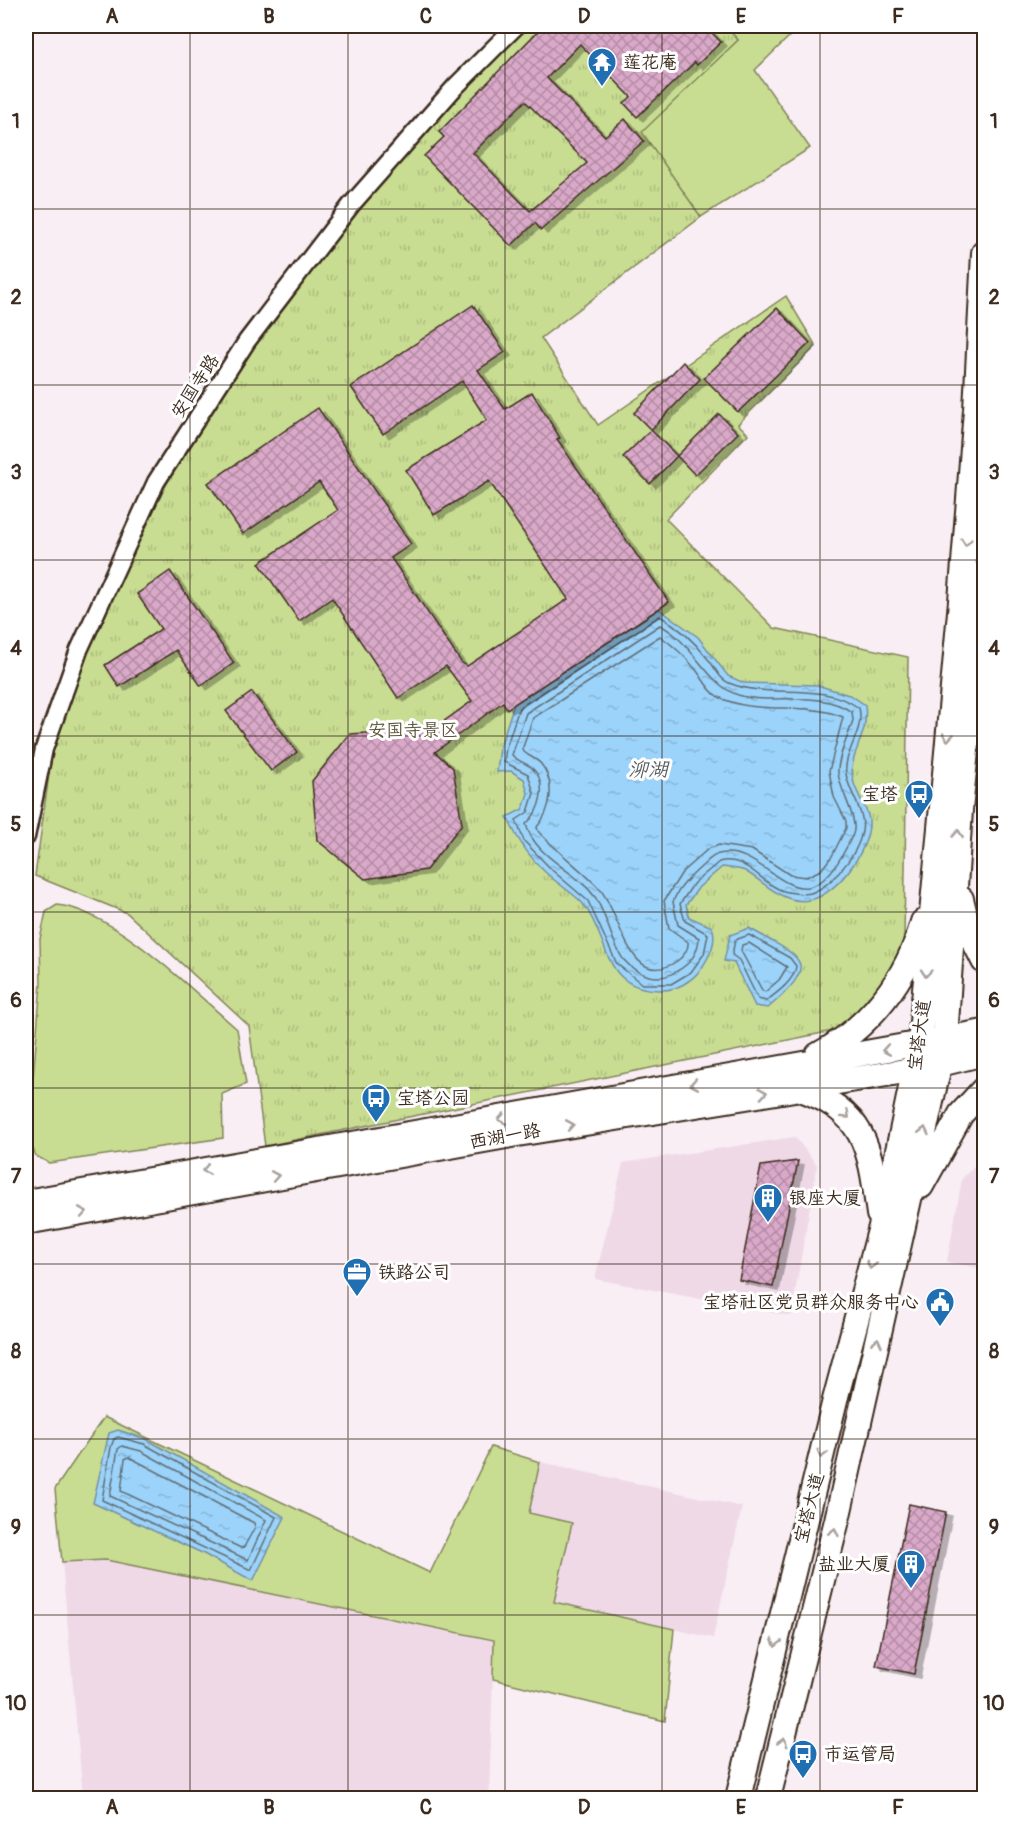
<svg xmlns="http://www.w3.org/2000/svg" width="1010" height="1824" font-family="Pangolin,'LXGW WenKai TC',sans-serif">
<defs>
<pattern id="park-tufts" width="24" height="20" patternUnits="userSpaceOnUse" patternTransform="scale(1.5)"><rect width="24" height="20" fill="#c8dd92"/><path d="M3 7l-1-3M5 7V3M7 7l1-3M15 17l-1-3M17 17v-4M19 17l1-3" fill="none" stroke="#adbe7d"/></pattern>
<pattern id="water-ripples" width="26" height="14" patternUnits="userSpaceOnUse" patternTransform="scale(1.5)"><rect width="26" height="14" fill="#9bd3fa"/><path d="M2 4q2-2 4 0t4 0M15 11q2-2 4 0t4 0" fill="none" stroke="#86b5d6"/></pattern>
<pattern id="building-cross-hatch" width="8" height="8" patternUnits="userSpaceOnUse" patternTransform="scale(1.5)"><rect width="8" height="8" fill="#daa9c9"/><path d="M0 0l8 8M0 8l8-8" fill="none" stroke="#b28aa3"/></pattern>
<filter id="shadow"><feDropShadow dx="6" dy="4" stdDeviation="0" flood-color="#0004"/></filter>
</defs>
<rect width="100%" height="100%" fill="#f8eef4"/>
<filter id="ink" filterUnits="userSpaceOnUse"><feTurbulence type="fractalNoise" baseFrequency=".0167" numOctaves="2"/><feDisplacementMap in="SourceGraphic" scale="12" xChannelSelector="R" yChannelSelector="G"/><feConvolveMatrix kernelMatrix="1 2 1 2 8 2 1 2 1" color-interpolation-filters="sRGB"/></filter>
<g filter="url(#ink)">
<!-- built -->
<path fill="#efd9e7" d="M795,1137L817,1165L791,1316L595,1279L623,1163Z
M984,1156V1269L947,1262L962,1179Z
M540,1462L742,1507L713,1638L554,1602L572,1523L529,1513Z
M106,1560L494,1640L489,1798H83L62,1562Z"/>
<!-- grass -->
<path fill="#c8dd92" stroke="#828458" stroke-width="1.5" d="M725,26H800L755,70L810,148L701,217L641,132L738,40Z
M57,905C113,910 193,991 237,1029L246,1084L222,1094L223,1138L49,1163L36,1156L28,1138L41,984L40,939L46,912Z
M104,1417L430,1573L491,1447L540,1462L529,1513L572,1523L554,1602L674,1629L665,1721L493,1679L494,1640L106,1560L62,1562L55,1489Z"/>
<!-- park -->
<path fill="url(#park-tufts)" stroke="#828458" stroke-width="1.5" d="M528,26H725L738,40L642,132L701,217L541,338L598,425L786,296L816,346L738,424L748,434L666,519L774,628L908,657L904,940L878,994L842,1029L265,1146L249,1026L127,913L35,876L52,752L87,650L167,483L256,344L355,211L465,89Z"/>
<!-- water -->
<path fill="url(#water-ripples)" stroke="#758fa2" stroke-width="1.5" d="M659,609L698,637L728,676L744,683L817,685L852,696L865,705C869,735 852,748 852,771C852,788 863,800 868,815C876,842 838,895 810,900C783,905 766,883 745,871C739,868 729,868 722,867L699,887L686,905L689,917L712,927C718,941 709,957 701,969C692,981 677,990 663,990C601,991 611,941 584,905C576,895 562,887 552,878C531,861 518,841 507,817L523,809L528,793L524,779L511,771L497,772L500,747L514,704Z
M749,928C800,958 824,960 768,1008L755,1006L734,963L724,961L730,935Z
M118,1430L146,1439L285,1517L253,1581L202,1553L93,1503L109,1433Z"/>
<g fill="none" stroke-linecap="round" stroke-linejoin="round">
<!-- shore -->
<path stroke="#616e76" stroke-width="1.5" d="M660,616C679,627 695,642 708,659C715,667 719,679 729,683C770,700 819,680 859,708C865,731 843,752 846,774C849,791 859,803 862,818C868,843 835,885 811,893C805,895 795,893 788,892C763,888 748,854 719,862L694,883L680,904L685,921L708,934L704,954L691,972L671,984H642L617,964L588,901L553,871L524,841L516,820L528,812L534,793L528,774L504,762L506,748L519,708Z
M660,625C693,642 706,684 738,695C773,706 817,688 852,712L853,720C849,735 837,758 838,773C840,791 859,820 853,834C802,948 771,842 719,854C712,855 706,863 701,867C690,877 678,888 673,902L678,925L699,938C698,953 690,964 677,971C659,983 638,976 624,960C614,949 606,913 595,897C576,870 535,858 526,824C540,812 549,783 532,768C526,763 517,761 512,755L526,713Z
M660,636C674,646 686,657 697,671C703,679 708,690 717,696C755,717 803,700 843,717L829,771L834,797L846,821V828L832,856L821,870L806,877L790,875L752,850L719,845L708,849L683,871L664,901L669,928L688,942C689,949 683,957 677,961C628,994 621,911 599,888C580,868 557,852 538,831L537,827C551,811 556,782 541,764C536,758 527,756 522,750L533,718Z
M749,935L790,958L796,966C795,980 777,993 766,1001L758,999L739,960L732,955L735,940Z
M749,943L787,967L779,980L765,992L762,990L741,951L742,945Z
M118,1437L144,1444L276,1517L251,1570L102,1500L111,1447L114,1439Z
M122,1446L141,1451L266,1520L248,1560L110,1496L118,1449Z
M129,1457L254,1523L255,1527L244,1547L241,1548L121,1491L125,1459Z"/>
</g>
<!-- building -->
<path fill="url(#building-cross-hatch)" stroke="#3b2a1e" stroke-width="1.5" fill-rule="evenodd" filter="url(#shadow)" d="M543,26H705L721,42L697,65L695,62L637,117L624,103L631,97L580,44L547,78L605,136L625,119L644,141L541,230L535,223L511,246L424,156L444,137L439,132ZM525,101L587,163L530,211L473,153Z
M473,305L505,352L478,370L505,409L532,392L560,438L557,439L669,602L507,709L503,702L435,752L453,768L462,824L426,870L365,879L317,840L312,781L350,734L433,729L472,701L446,666L398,698L332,598L299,621L259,563L338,510L319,482L243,534L208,483L318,408L411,544L391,558L461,662L467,666L568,599L489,481L434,515L406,470L487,420L462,381L383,434L351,387Z
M777,308L810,343L738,412L704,378Z
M683,362L700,379L651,430L634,413Z
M719,414L738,433L695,475L677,456Z
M651,430L677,456L650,484L623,457Z
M170,571L234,663L201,686L176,650L119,687L105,665L161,629L137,594Z
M252,692L297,752L271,771L226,711Z
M798,1161L773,1287L739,1280L761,1166Z
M909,1504L946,1512L914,1674L876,1666Z"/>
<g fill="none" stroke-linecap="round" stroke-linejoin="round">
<!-- street casing -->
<g stroke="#3b2a1e" stroke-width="21">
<path id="street" d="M26,837L44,749L79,650L156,482L247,341L351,205L455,87L516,26"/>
</g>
<!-- secondary casing -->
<g stroke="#3b2a1e" stroke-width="28">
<path id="secondary" d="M961,899L969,931L984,961
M818,1055C869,1028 908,978 923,922
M798,1088C867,1112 870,1149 879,1214
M921,1186L961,1114L984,1089
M26,1202L984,1032
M26,1222L517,1134L924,1068L984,1053
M738,1798L835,1400L887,1204L920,1044L961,601L976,410L984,253
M768,1798L837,1520L945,1039L960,810L984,573"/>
</g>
<!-- street -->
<use href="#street" stroke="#fff" stroke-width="16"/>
<!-- secondary -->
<use href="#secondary" stroke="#fff" stroke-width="24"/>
</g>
<!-- one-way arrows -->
<defs><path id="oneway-chevron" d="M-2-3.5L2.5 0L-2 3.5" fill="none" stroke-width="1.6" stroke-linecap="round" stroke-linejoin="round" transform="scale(1.5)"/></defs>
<g stroke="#a79f9a">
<use href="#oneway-chevron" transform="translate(966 542) rotate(95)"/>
<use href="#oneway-chevron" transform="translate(948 737) rotate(95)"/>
<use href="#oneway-chevron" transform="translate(958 834) rotate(-86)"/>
<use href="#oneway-chevron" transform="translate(926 973) rotate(95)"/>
<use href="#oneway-chevron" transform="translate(886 1050) rotate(170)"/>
<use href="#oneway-chevron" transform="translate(694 1084) rotate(170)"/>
<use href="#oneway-chevron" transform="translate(763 1093) rotate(-9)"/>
<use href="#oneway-chevron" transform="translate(846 1115) rotate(42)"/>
<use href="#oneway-chevron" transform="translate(502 1119) rotate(170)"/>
<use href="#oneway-chevron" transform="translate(570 1125) rotate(-10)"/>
<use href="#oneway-chevron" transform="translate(924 1131) rotate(-77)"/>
<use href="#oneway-chevron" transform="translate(206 1170) rotate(170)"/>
<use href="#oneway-chevron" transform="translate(275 1176) rotate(-10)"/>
<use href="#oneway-chevron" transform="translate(83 1212) rotate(-10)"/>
<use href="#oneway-chevron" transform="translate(871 1265) rotate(105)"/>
<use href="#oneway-chevron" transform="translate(877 1342) rotate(-77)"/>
<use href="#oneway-chevron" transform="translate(822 1454) rotate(104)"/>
<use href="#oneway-chevron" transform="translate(834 1532) rotate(-77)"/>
<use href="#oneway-chevron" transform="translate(776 1643) rotate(104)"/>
<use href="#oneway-chevron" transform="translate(783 1742) rotate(-75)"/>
</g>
</g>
<!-- grid -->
<path fill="none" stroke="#3b2a1e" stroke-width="1.5" stroke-opacity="0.55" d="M190,26V1798M348,26V1798M505,26V1798M662,26V1798M820,26V1798M26,209H984M26,385H984M26,560H984M26,736H984M26,912H984M26,1088H984M26,1264H984M26,1439H984M26,1615H984"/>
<!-- icons -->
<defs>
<g id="temple-pin" transform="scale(1.5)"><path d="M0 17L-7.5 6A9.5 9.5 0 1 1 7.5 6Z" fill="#1f6fb2" stroke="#fff"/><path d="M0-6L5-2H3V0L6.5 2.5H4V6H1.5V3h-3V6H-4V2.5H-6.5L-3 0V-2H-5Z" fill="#fff"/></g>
<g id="bus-pin" transform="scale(1.5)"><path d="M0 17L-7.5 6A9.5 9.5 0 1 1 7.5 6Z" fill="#1f6fb2" stroke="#fff"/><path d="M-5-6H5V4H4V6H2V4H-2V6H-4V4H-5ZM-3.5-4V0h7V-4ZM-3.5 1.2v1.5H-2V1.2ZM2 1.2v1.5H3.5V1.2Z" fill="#fff"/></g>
<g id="building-pin" transform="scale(1.5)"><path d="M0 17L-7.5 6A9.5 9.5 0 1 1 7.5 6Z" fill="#1f6fb2" stroke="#fff"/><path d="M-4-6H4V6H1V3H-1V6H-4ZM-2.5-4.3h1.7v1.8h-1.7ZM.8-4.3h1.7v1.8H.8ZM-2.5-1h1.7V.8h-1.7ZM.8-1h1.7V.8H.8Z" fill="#fff"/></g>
<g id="office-pin" transform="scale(1.5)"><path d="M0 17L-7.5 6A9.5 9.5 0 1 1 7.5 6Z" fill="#1f6fb2" stroke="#fff"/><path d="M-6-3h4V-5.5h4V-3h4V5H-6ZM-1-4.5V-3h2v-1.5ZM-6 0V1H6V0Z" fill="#fff"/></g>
<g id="civic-pin" transform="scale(1.5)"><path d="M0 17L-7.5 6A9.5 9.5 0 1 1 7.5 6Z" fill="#1f6fb2" stroke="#fff"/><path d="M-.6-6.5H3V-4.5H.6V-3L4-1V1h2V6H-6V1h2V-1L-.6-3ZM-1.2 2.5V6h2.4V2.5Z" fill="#fff"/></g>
</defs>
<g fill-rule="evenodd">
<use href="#temple-pin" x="602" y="62"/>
<use href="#bus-pin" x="919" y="794"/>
<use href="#bus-pin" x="376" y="1098"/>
<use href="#building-pin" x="768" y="1198"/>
<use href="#office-pin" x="357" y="1272"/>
<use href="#civic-pin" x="940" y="1302"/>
<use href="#building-pin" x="911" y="1564"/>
<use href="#bus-pin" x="803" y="1754"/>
</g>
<g text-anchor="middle" stroke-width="6" stroke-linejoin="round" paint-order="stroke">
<!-- poi labels -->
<g font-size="18" fill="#3b2a1e" stroke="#fff" text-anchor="start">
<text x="623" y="68">莲花庵</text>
<text x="898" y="800" text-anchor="end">宝塔</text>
<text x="397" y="1104">宝塔公园</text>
<text x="789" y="1204">银座大厦</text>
<text x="378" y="1278">铁路公司</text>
<text x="919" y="1308" text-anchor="end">宝塔社区党员群众服务中心</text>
<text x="890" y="1570" text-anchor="end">盐业大厦</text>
<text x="824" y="1760">市运管局</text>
</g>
<!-- street labels -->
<g font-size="18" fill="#3b2a1e" stroke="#fff">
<text transform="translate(195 386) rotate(-57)" y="6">安国寺路</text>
<text transform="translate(919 1035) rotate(-82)" y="6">宝塔大道</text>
<text transform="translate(505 1136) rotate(-10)" y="6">西湖一路</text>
<text transform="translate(809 1508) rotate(-76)" y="6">宝塔大道</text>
</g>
<!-- park labels -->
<g font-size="18" fill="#5e573b" stroke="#fff">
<text x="413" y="736">安国寺景区</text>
</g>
<!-- water labels -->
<g font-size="20" font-style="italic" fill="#585d60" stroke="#fff">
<text x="648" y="776">泖湖</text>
</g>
</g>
<!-- margin -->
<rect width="1010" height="1824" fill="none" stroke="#fff" stroke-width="66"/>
<rect x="33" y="33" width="944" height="1758" fill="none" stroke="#3b2a1e" stroke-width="2"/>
<g font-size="20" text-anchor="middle" font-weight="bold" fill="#3b2a1e">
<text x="112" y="23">A</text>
<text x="269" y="23">B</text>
<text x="426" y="23">C</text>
<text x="584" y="23">D</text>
<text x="741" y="23">E</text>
<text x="898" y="23">F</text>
<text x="16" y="128">1</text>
<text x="994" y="128">1</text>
<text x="16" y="304">2</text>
<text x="994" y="304">2</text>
<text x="16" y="479">3</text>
<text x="994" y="479">3</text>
<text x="16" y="655">4</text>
<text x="994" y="655">4</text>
<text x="16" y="831">5</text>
<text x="994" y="831">5</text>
<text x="16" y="1007">6</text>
<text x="994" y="1007">6</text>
<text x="16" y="1183">7</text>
<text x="994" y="1183">7</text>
<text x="16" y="1358">8</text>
<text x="994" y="1358">8</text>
<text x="16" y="1534">9</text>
<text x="994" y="1534">9</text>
<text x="16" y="1710">10</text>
<text x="994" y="1710">10</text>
<text x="112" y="1814">A</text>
<text x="269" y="1814">B</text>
<text x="426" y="1814">C</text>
<text x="584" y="1814">D</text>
<text x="741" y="1814">E</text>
<text x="898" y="1814">F</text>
</g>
</svg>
